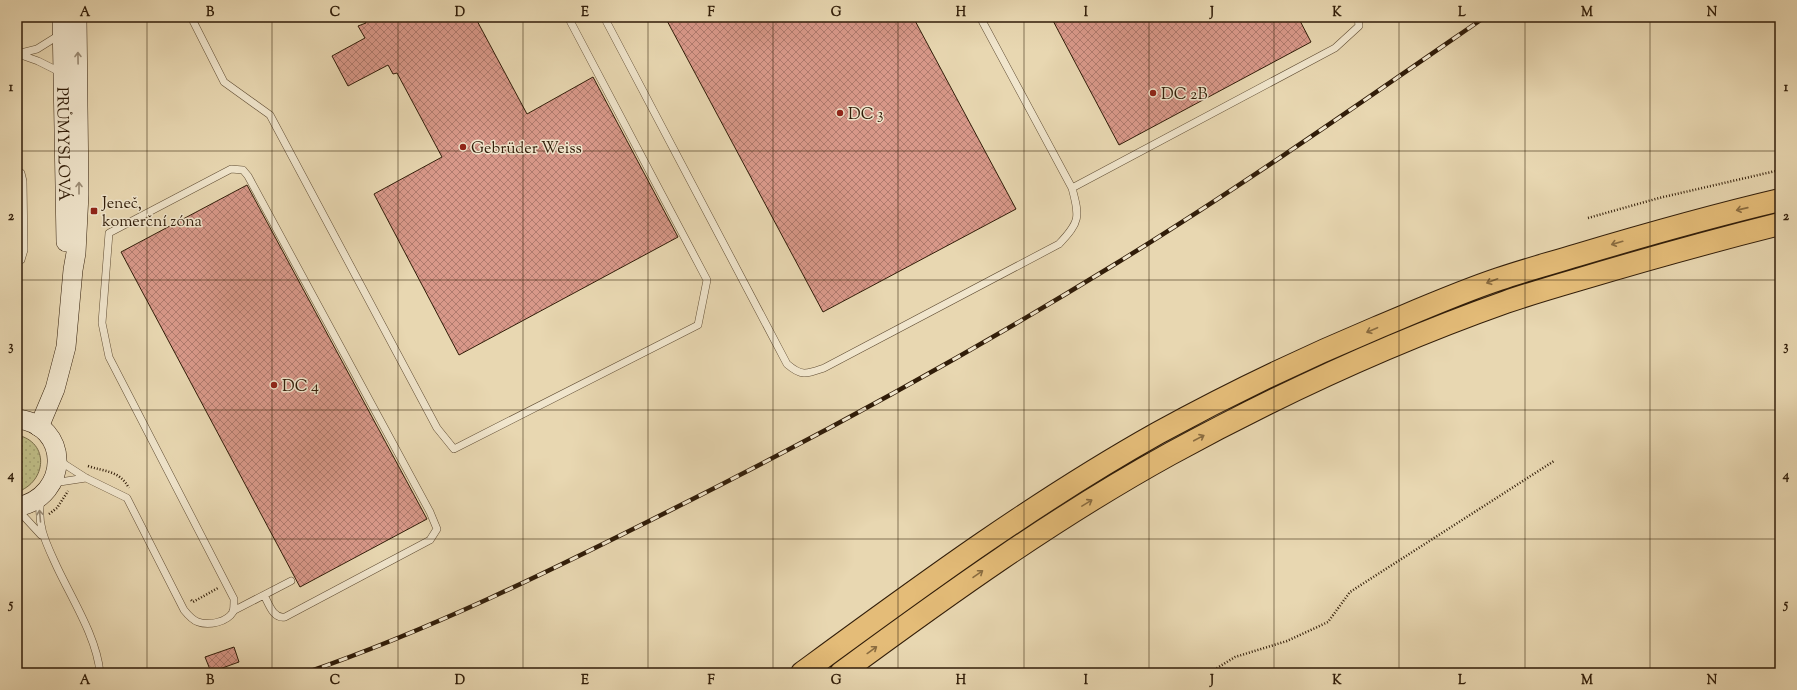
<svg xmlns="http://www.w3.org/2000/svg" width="1797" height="690" font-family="'Sorts Mill Goudy',serif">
<defs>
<pattern id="grass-dots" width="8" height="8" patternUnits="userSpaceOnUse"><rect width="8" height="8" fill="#bebc86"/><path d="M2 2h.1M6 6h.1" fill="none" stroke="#a4a172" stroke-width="1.8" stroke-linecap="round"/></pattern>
<pattern id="building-cross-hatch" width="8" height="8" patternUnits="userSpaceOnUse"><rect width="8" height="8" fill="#d89889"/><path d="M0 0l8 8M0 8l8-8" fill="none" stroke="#b07b6e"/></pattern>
</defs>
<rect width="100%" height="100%" fill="#e8d7b1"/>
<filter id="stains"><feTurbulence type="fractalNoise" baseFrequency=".005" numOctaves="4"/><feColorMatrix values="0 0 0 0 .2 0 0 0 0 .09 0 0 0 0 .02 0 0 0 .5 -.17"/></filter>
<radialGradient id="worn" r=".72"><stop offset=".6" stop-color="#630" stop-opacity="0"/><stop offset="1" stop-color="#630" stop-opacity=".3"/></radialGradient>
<!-- grass -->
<path fill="url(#grass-dots)" stroke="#786c48" d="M17,435C50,442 47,482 17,492Z"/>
<!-- building -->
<path fill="url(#building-cross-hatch)" stroke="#311d09" d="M362,17H475L527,114L593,77L678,237L459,355L374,194L442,157L397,73L393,74L388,65L348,86L332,56L365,38L358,26L366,23Z
M665,17H913L1016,209L823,312Z
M1051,17H1298L1311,42L1119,145Z
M247,185L427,519L300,587L121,252Z
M234,647L239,662L211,672L205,657Z"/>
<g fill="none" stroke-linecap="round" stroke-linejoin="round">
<!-- lane casing -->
<g stroke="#5f4c33" stroke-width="8">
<path id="lane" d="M191,17L224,82L270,115L437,428L454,449L698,325L707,280L568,17
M604,17L787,364C802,377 807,374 824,368L1059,244C1080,222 1080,217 1072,188L980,17
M17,54L37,49L61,34
M21,55L38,61L62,73
M17,170L21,173L23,181L24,250L21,260L17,262
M1072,188L1335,48L1359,26L1358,17
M58,460L86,478L127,498L184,610C188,615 192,620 198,622C209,626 227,622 233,612C234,609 234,603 234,599L109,357L102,323L109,233L231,169L243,170L248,176L430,512L437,529L430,540L285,617C273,619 269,604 264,595
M53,483L86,478
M41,500C36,525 47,545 57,567C72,599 97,638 100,673
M17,509L41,535
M233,611L291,581"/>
</g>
<!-- secondary casing -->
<g stroke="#311d09" stroke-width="20">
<g id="secondary">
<path id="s1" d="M62,17L66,242"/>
<path d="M17,419C70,424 71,496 17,507"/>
<path d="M39,427L55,389L66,347L73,270L76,253L79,194L77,17"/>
</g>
</g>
<!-- highway casing -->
<g stroke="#311d09" stroke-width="24">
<path id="highway" d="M802,673C918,588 1033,503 1158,433C1229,394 1302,359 1376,328C1417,311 1457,293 1499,279C1525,270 1552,263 1578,255C1645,235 1712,216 1780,200
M841,673C947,595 1054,518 1170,454C1278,395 1390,343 1506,302C1529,294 1553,287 1577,280C1644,260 1712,241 1780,224"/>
</g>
<!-- path -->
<path stroke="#311d09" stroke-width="2.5" stroke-dasharray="1 2" stroke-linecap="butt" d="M1588,218L1659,198L1780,170
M88,466C105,472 119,470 129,488
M49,514L57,508L68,491
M191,600L193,602L218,588
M1209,673L1235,657L1287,641L1328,622L1350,592L1554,461"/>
<!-- lane -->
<use href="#lane" stroke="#f0e5cc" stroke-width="7"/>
<!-- secondary -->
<use href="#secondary" stroke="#f0e5cc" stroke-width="19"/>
<!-- highway -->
<use href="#highway" stroke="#e4bc78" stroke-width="22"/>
<!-- rail casing -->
<g stroke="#311d09" stroke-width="4.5">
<path id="rail" d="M305,673C430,630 548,572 665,513C817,437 967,355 1112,266C1239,188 1362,102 1485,17"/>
</g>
<!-- rail -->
<use href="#rail" stroke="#f0e5cc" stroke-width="3" stroke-dasharray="9" stroke-linecap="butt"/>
</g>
<!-- one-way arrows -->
<defs><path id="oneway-shaft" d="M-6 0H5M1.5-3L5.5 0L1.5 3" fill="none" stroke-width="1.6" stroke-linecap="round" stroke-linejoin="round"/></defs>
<g stroke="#9a8b74">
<use href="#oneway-shaft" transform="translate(78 58) rotate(-91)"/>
<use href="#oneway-shaft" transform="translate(79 188) rotate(-90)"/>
<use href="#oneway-shaft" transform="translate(40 516) rotate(-95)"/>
</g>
<g stroke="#8a6c40">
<use href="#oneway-shaft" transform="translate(1742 209) rotate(167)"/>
<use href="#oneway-shaft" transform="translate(1617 243) rotate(164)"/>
<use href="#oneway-shaft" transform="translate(1492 281) rotate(159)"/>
<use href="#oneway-shaft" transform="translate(1372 330) rotate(157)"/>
<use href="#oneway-shaft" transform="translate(1199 438) rotate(-28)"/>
<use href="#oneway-shaft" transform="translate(1087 503) rotate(-31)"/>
<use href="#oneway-shaft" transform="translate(978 574) rotate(-35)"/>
<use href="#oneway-shaft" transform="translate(872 650) rotate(-36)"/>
</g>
<!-- grid -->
<path fill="none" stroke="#311d09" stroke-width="1" stroke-opacity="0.55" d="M147,17V673M272,17V673M398,17V673M523,17V673M648,17V673M773,17V673M898,17V673M1024,17V673M1149,17V673M1274,17V673M1399,17V673M1525,17V673M1650,17V673M17,151H1780M17,280H1780M17,410H1780M17,539H1780"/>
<!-- markers -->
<g fill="#8f2418" stroke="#f0e5cc" stroke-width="1.5">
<circle cx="1153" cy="93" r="4"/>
<circle cx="840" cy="113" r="4"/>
<circle cx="463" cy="147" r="4"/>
<rect x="90" y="207" width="8" height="8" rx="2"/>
<circle cx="274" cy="385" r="4"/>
</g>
<g text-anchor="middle" stroke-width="3" stroke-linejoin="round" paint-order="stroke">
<!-- poi labels -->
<g font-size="16" fill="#311d09" stroke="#f0e5cc" text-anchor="start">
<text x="1161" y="99">DC 2B</text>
<text x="848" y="119">DC 3</text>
<text x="471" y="153">Gebrüder Weiss</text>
<text x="102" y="208">Jeneč,<tspan x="102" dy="18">komerční zóna</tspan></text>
<text x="282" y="391">DC 4</text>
</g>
<!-- street labels -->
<g font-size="16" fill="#311d09" stroke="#f0e5cc">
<text dy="6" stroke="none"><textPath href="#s1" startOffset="127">PRŮMYSLOVÁ</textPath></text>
</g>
</g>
<!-- margin -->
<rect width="1797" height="690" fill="none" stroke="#e8d7b1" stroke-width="44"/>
<rect x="22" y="22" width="1753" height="646" fill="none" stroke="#311d09" stroke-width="1.5"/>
<g font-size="13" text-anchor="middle" font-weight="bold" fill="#311d09">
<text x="85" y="16">A</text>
<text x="210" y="16">B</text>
<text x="335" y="16">C</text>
<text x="460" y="16">D</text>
<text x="585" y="16">E</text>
<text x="711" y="16">F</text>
<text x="836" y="16">G</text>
<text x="961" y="16">H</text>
<text x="1086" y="16">I</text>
<text x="1212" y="16">J</text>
<text x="1337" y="16">K</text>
<text x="1462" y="16">L</text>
<text x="1587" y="16">M</text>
<text x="1712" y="16">N</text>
<text x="11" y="91">1</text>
<text x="1786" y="91">1</text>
<text x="11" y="220">2</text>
<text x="1786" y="220">2</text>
<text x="11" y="350">3</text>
<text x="1786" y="350">3</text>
<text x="11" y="479">4</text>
<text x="1786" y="479">4</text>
<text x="11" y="608">5</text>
<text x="1786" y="608">5</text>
<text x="85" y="684">A</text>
<text x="210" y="684">B</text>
<text x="335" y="684">C</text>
<text x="460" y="684">D</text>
<text x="585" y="684">E</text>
<text x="711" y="684">F</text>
<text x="836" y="684">G</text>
<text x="961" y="684">H</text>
<text x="1086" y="684">I</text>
<text x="1212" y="684">J</text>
<text x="1337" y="684">K</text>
<text x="1462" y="684">L</text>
<text x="1587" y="684">M</text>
<text x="1712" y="684">N</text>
</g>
<rect width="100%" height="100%" filter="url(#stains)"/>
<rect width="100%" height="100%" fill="url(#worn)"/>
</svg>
